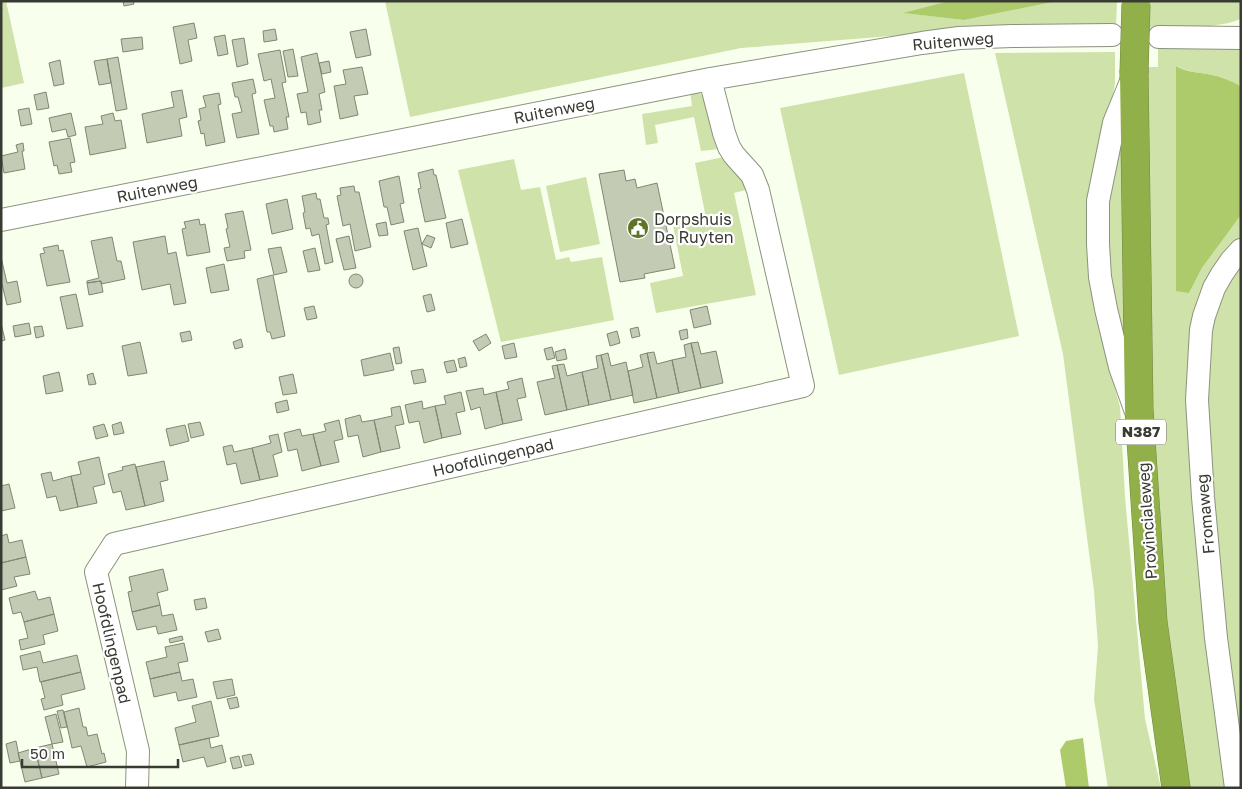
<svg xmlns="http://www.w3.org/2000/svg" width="1242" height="789" font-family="'Golos Text',sans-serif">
<rect width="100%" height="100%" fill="#f8ffec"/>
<!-- green -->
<path fill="#cfe2aa" d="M1,1H6L24,83L1,88Z
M385,1H949L905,13L964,20L1058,1H1117L1116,26L967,30L741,48L410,117Z
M1150,1H1182L1183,2L1241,1V19L1229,23L1193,29L1149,28Z
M1241,45V89L1239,85C1231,81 1222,77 1212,75C1200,72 1188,73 1177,66L1189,293L1202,268L1241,215V239L1225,256L1201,299L1228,788H1186L1176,714L1166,614L1152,422L1147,67H1158V47Z
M1115,52V84L1098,163L1110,370L1120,407L1125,497L1145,719L1161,788H1108L1094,699L1098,646L1094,591L1063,354L995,53Z
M964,73L1019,336L839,375L780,108Z
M690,91L698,92L704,97L719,149L701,151L694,117L655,125L658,143L646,145L642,114L692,106Z
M1124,114L1128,365L1115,322L1104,221Z
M724,157L750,189L734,193L756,295L656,313L650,283L683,276L672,220L705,213L695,163Z
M514,159L521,190L540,187L556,260L569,257L571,262L602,257L614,320L501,342L458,170Z
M586,177L600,244L560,252L546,186Z
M1241,262V764L1224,637L1206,430L1209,331L1221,292Z"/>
<!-- forest -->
<path fill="#adcb6a" d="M949,1H1058L964,20L903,13Z
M1176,66C1188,73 1199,72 1212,75C1222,77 1231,81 1239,85L1241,89V215L1202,268L1189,293L1176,291Z
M1083,738L1089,788H1066L1060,750L1066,741Z"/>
<!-- building -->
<path fill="#c3cbb5" stroke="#7f8772" d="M123,1H133L134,4L124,6Z
M194,23L197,38L188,40L192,61L180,64L173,27Z
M275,29L277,40L264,42L263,31Z
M366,29L371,55L356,58L350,32Z
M225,35L228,54L218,56L214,37Z
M142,37L143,49L123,52L121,39Z
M244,38L248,64L237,67L232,40Z
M293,49L298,76L288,77L283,51Z
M280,50L286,82L282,83L289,117H286L288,129L274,132L273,126H270L264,100L275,98L271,79L264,81L258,54Z
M317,53L325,92L319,94L322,110H319L321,122L308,125L306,112L301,113L297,94L308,92L301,57Z
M118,57L127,109L116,111L107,59Z
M107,59L111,83L99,85L94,61Z
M60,60L64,84L54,86L49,63Z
M329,61L331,72L322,74L319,63Z
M362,67L368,94L354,96L358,115L340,119L334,86L346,84L343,70Z
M253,79L256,93L252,94L259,134L237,138L232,114L242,112L238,97H235L232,83Z
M182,90L187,117L179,119L182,136L147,143L142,114L174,107L171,92Z
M46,92L49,108L37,110L34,95Z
M219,93L221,104L218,105L225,142L206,146L204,133L201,134L198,121L201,120L199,109L206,107L203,96Z
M29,108L32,124L21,126L18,110Z
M71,113L76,135L68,137L66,129L52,132L49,118Z
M113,113L115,121L121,120L126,148L90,155L85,127L103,124L101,116Z
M70,138L75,162L70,163L72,172L59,174L57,165L54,166L49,142Z
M23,143L24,151H22L25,169L4,173L1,156L18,152L16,145Z
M433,169L434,175H436L446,218L425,222L418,189L421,188L418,173Z
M624,170L626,181L635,179L637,188L657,183L675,268L644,274L645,278L620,282L599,174Z
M399,176L404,203L400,204L404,222L391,225L387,207H384L379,181Z
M354,186L355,192H359L371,247L355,251L350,224L343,226L337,196L341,195L340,188Z
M316,193L317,199H320L324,218H328L329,224L326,225L333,262L325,264L319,234L312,236L310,228L306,229L303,213L305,212L302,196Z
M287,199L293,229L272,234L266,204Z
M243,211L251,250L244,251L245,258L227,261L224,248L230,247L226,229L228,228L225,214Z
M199,219L200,225L205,224L210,252L187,256L182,229L186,228L184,222Z
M462,219L468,244L451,248L446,223Z
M386,222L388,235L379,236L376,224Z
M418,228L427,266L413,270L404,231Z
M427,235L435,238L431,248L422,244Z
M165,236L168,254L176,252L186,303L174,305L170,284L142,290L133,242Z
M349,236L356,268L344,270L336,239Z
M112,237L117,261H121L125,279L101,284V281L87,283V281L99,278L91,241Z
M58,245L59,251L63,250L70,282L47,286L40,254L45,253L43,248Z
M281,247L287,272L274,275L268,249Z
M315,248L320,270L308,272L303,251Z
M1,257L7,283L17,281L21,302L7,305L2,284L1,285Z
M224,264L229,290L211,293L206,268Z
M349 281a7 7 0 1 1 14 0a7 7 0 1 1-14 0Z
M273,275L285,336L272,339L270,332H267L257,279Z
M101,281L103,292L89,295L87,283Z
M76,294L83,326L67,329L60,297Z
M431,294L435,310L427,312L423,296Z
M314,306L317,318L307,320L304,308Z
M707,306L711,324L694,328L690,310Z
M1,323L5,340L1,341Z
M29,323L31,334L15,337L13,326Z
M42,326L44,336L36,338L34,327Z
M638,327L640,336L632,338L630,329Z
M687,329L688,338L681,340L679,331Z
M190,331L192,340L182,342L180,333Z
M617,331L620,343L610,346L607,334Z
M486,334L491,343L479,351L473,341Z
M241,339L243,347L235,349L233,342Z
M140,342L147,373L128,376L122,346Z
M698,342L701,354L716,351L723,383L701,388L691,343Z
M514,343L517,357L505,359L502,346Z
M691,343L701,388L679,393L672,360L686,357L684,345Z
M399,347L402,363L396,364L393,348Z
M552,347L555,358L547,360L544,349Z
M565,349L567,359L557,361L555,352Z
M654,352L657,364L672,360L679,393L657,398L647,353Z
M390,353L394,370L364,376L361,360Z
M608,353L611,366L626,362L633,395L611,400L601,355Z
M647,353L657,398L634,403L628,371L643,367L640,355Z
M601,355L611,400L589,405L582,372L598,368L596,356Z
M465,357L467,366L460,368L458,359Z
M454,360L457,371L447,373L444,362Z
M564,364L567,376L582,372L589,405L567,410L557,365Z
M557,365L567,410L545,415L537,382L555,378L552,366Z
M423,369L426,382L414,384L411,371Z
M59,372L63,391L46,394L43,376Z
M93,373L96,384L89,385L87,375Z
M293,374L297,393L283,395L279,377Z
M522,378L526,397L517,399L522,420L503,424L496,392L509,389L507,382Z
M483,388L484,395L496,392L503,424L485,429L480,407L471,410L466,391Z
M461,392L465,411L456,413L461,434L442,438L435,406L446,404L444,396Z
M287,400L289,410L277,413L275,403Z
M422,401L423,409L435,406L442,438L424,443L419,421L409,423L405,405Z
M400,406L404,424L395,426L400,448L381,452L374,420L392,416L391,408Z
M360,415L362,422L374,420L381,452L363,457L358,435L348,437L345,419Z
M339,420L343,439L334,441L339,462L321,466L313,434L326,431L324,424Z
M121,422L124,433L114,435L112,425Z
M200,422L204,435L191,438L188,424Z
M104,424L108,436L96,439L93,427Z
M185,425L189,441L170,446L166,429Z
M300,429L302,436L313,434L321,466L302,471L297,449L288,451L284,433Z
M278,434L282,452L273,455L278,476L260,480L252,448L271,443L269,436Z
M232,445L234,452L252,448L260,480L241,484L236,463L227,465L223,447Z
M99,457L105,484L93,487L97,503L78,507L71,476L81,474L78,462Z
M164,461L168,480L160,482L164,501L145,506L136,467Z
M135,464L145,506L126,510L121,491L113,493L108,474L123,470L122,467Z
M51,472L53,481L71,476L78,507L60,511L56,496L47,498L41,474Z
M9,484L15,508L1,511V486Z
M7,534L9,543L22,540L26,557L1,563V536Z
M26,557L30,574L14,577L17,586L1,590V563Z
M163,569L168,590L157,593L160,605L132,612L128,592L132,591L129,577Z
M35,591L38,600L50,597L54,614L24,622L21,612L13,614L9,598Z
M205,598L207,608L196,610L194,600Z
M160,605L162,616L173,614L177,630L158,634L156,626L137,630L132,612Z
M54,614L58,631L43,635L45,644L21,650L19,640L28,638L24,622Z
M218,629L221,639L208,642L205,632Z
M182,636L183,640L170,643L169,639Z
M184,643L188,661L178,663L180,672L150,679L146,662L167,657L165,647Z
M40,651L43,663L77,655L81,672L40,682L37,667L23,670L20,656Z
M81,672L85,689L61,695L63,705L44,710L41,699L45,698L41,682Z
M180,672L182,681L193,679L197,697L178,701L176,692L154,697L150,679Z
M232,679L235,695L217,699L213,682Z
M237,697L239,707L230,709L227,699Z
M211,701L219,736L179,745L175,728L196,722L192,706Z
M79,708L83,727H86L88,736L97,734L102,754L104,753L106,762L87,767L81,746L72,748L64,712Z
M63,710L67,727L61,728L57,711Z
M56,714L63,742L52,744L45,717Z
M209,738L211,748L222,745L226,762L207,767L204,757L183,762L179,745Z
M16,741L20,761L10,763L6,744Z
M52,744L59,774L42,778L35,748Z
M35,748L42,778L25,782L18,753Z
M251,754L254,764L245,766L242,756Z
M239,756L242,767L233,769L230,758Z"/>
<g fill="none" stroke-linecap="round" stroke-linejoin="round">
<!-- minor casing -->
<g stroke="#8b937e" stroke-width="24">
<path id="minor" d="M1159,37L1241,38
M1132,79L1114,123L1098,201V244L1100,277L1106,309L1120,367L1135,409
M1,220L710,79L922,43L959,38L1012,36L1112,35
M137,788L138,751L96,572L114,544L803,386L758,190L752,175L734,155L729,147L724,133L710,79
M1236,788L1216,638L1203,497L1197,400L1201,330L1204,316L1214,288L1222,274L1231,261L1241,250"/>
</g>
<!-- highway casing -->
<g stroke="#728742" stroke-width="29">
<path id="highway" d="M1134,73L1139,409L1153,622L1176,788"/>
</g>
<!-- minor -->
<use href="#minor" stroke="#fff" stroke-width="22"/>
<!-- highway -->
<use href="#highway" stroke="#92b04a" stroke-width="28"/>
<!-- highway-bridge casing -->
<g stroke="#728742" stroke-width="29" stroke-linecap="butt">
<path id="highway-bridge" d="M1134,73L1136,4"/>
</g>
<!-- highway-bridge -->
<use href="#highway-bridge" stroke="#92b04a" stroke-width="28"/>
</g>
<!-- icons -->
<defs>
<g id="civic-disc" transform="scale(1.125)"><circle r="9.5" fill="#5f7526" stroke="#fff"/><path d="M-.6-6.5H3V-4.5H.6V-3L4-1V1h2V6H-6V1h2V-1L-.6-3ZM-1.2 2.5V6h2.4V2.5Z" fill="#fff"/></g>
</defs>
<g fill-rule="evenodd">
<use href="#civic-disc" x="638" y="228"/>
</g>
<g text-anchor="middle" stroke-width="4.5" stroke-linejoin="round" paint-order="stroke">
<!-- shield labels -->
<rect fill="#fff" stroke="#747670" stroke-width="1" x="1116" y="419.5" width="50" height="25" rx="4"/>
<g font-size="15" font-weight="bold" fill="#383b32">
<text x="1141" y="437">N387</text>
</g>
<!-- street labels -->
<g font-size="16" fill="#383b32" stroke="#fff">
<text transform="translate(953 41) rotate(-5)" y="6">Ruitenweg</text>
<text transform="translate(554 110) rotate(-11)" y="6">Ruitenweg</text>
<text transform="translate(157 189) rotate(-11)" y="6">Ruitenweg</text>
<text transform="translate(493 457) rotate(-13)" y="6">Hoofdlingenpad</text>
<text transform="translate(1205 514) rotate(-95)" y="6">Fromaweg</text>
<text transform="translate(1147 521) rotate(-94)" y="6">Provincialeweg</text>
<text transform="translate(112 643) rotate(77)" y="6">Hoofdlingenpad</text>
</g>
<!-- poi labels -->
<g font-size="16" fill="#383b32" stroke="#fff" text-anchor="start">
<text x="654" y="225">Dorpshuis<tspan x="654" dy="18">De Ruyten</tspan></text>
</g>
</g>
<!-- border -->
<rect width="1242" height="789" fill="none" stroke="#383b32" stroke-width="5"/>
<!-- scale -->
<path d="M22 759v8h156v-8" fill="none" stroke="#383b32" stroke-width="2.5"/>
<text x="30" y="759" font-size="15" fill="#383b32" stroke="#ffffff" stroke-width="4" paint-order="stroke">50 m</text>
</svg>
